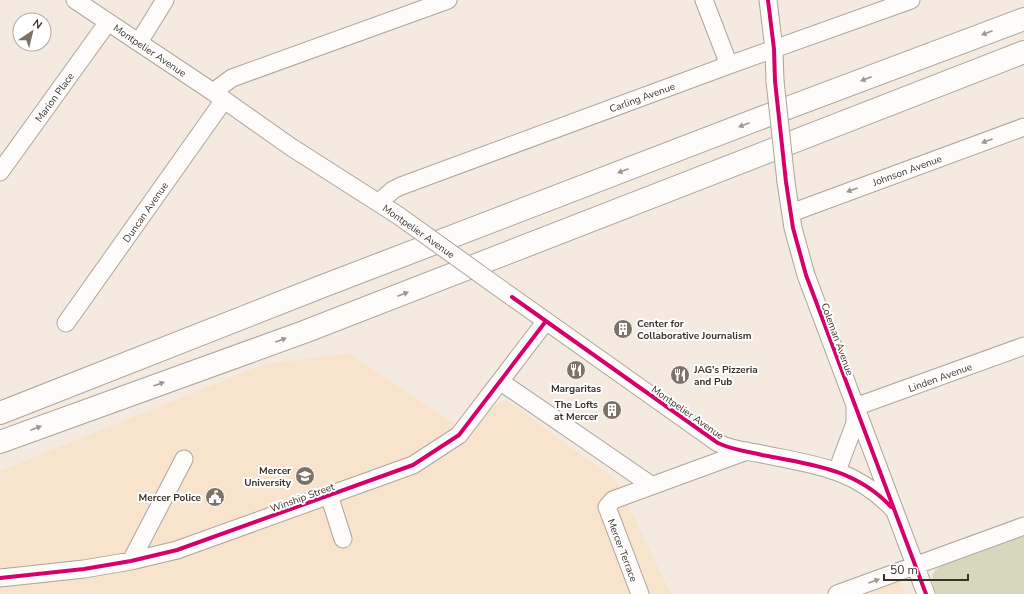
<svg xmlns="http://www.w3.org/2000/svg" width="1024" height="594" font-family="'Nunito Sans',sans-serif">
<rect width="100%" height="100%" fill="#f4eadf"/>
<!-- built -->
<path fill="#f8e4cd" d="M349,353L457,425L506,400L616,480L671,594H0V471L262,365Z
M901,582L906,594H839Z"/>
<!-- green -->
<path fill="#d6d7bc" d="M1024,534V594H936C930,576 930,572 946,562Z"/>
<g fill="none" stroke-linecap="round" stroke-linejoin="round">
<!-- minor casing -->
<g stroke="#aca49b" stroke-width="19">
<path id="minor" d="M75,0L213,92L291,147L399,216
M704,0L729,65
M768,0L774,49L775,81
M139,42L165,0
M213,92L232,78L448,0
M0,172L108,22
M786,182L793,228L806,275L926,594
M379,202L393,190L401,186L729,65L911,0
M791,213L1024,127
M512,297L718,443C732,450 746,451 762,454C814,465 855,468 894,510
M66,323L224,100
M501,382L651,485
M855,407L1024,346
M837,471L855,423V410
M329,495L343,539
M131,561L184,459
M0,578L84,569L131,561L177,550L413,465L459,435L546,321
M640,594L607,507L613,500L747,451
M837,594L1024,526"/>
</g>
<!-- highway casing -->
<g stroke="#aca49b" stroke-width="24">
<path id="highway" d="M0,413L323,286L766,116L1024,19
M0,442L304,332L1024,52"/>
</g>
<!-- minor -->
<use href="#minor" stroke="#fdfcfa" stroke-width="17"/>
<!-- highway -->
<use href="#highway" stroke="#fdfcfa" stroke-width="22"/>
<!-- minor-bridge casing -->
<g stroke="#aca49b" stroke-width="19" stroke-linecap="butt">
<path id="minor-bridge" d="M775,81L786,182
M399,216L512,297"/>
</g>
<!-- minor-bridge -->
<use href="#minor-bridge" stroke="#fdfcfa" stroke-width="17"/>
<!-- cycleway casing -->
<g stroke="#fff" stroke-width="6">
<path id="cycleway" d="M768,0L774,49L775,81L786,182L793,228L806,275L926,594
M512,297L718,443C732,450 747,451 762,455C810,464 856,469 891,507
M0,578L84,569L131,561L177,550L413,465L459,435L546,321"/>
</g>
<!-- cycleway -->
<use href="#cycleway" stroke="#d6006c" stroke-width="4"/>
</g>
<!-- one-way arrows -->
<defs><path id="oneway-solid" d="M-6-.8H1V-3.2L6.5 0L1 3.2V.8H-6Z"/></defs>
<g fill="#9c9791">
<use href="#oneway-solid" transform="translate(987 33) rotate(159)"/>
<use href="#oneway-solid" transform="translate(866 79) rotate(159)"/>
<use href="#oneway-solid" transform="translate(744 125) rotate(159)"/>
<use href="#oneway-solid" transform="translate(987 141) rotate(160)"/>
<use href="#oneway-solid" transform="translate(623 171) rotate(159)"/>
<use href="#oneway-solid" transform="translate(852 190) rotate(160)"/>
<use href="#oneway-solid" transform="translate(403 294) rotate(-21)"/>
<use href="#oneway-solid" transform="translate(281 340) rotate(-20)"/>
<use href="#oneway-solid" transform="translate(159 384) rotate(-20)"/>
<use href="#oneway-solid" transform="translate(36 428) rotate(-21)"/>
<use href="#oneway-solid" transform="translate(874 581) rotate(-20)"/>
</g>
<!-- icons -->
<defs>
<g id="building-disc" transform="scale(1)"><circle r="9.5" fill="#7c7268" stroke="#fff"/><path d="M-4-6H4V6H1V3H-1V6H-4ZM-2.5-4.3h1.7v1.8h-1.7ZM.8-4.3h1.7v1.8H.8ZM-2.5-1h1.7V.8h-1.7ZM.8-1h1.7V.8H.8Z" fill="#fff"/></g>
<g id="restaurant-disc" transform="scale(1)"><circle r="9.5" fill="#7c7268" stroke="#fff"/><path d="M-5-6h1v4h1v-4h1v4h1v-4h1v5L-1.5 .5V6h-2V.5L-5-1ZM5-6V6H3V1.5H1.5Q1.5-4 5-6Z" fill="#fff"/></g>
<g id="university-disc" transform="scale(1)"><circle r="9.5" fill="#7c7268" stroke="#fff"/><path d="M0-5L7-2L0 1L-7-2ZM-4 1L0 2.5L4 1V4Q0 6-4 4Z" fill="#fff"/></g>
<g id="civic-disc" transform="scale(1)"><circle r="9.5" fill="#7c7268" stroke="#fff"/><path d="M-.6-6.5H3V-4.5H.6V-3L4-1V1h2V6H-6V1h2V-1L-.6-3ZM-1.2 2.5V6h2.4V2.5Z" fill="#fff"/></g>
</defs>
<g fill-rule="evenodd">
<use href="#building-disc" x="623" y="329"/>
<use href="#restaurant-disc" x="576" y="370"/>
<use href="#restaurant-disc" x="680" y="375"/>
<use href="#building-disc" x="612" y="410"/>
<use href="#university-disc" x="305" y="476"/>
<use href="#civic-disc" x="215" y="497"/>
</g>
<g text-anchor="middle" stroke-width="4" stroke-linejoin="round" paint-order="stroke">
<!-- street labels -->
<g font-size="10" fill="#3b3228" stroke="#fff">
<text transform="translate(150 50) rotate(34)" y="4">Montpelier Avenue</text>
<text transform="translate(54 97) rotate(-54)" y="4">Marion Place</text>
<text transform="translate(642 97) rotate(-20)" y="4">Carling Avenue</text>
<text transform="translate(907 170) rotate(-20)" y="4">Johnson Avenue</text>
<text transform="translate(145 212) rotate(-55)" y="4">Duncan Avenue</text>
<text transform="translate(419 231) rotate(35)" y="4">Montpelier Avenue</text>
<text transform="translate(838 339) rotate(70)" y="4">Coleman Avenue</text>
<text transform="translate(940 377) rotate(-20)" y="4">Linden Avenue</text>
<text transform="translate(688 412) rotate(35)" y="4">Montpelier Avenue</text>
<text transform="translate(302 497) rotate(-20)" y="4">Winship Street</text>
<text transform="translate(623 550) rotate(69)" y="4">Mercer Terrace</text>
</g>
<!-- poi labels -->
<g font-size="10" font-weight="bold" fill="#3b3228" stroke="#fff" text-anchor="end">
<text x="637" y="327" text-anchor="start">Center for<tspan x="637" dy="12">Collaborative Journalism</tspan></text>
<text x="694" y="373" text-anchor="start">JAG’s Pizzeria<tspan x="694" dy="12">and Pub</tspan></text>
<text x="576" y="392" text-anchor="middle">Margaritas</text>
<text x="598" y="408">The Lofts<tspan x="598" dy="12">at Mercer</tspan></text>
<text x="291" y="474">Mercer<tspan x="291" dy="12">University</tspan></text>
<text x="201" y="501">Mercer Police</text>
</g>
</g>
<!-- north arrow -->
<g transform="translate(32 32) rotate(35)"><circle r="19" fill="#ffffff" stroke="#b1ada9"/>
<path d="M0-3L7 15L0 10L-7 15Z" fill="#7c7268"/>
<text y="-6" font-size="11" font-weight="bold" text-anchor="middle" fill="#3b3228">N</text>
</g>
<!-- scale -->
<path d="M884 574v6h84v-6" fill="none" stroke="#3b3228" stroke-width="2"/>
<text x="890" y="574" font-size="12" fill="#3b3228" stroke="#ffffff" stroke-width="3" paint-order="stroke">50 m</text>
</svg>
